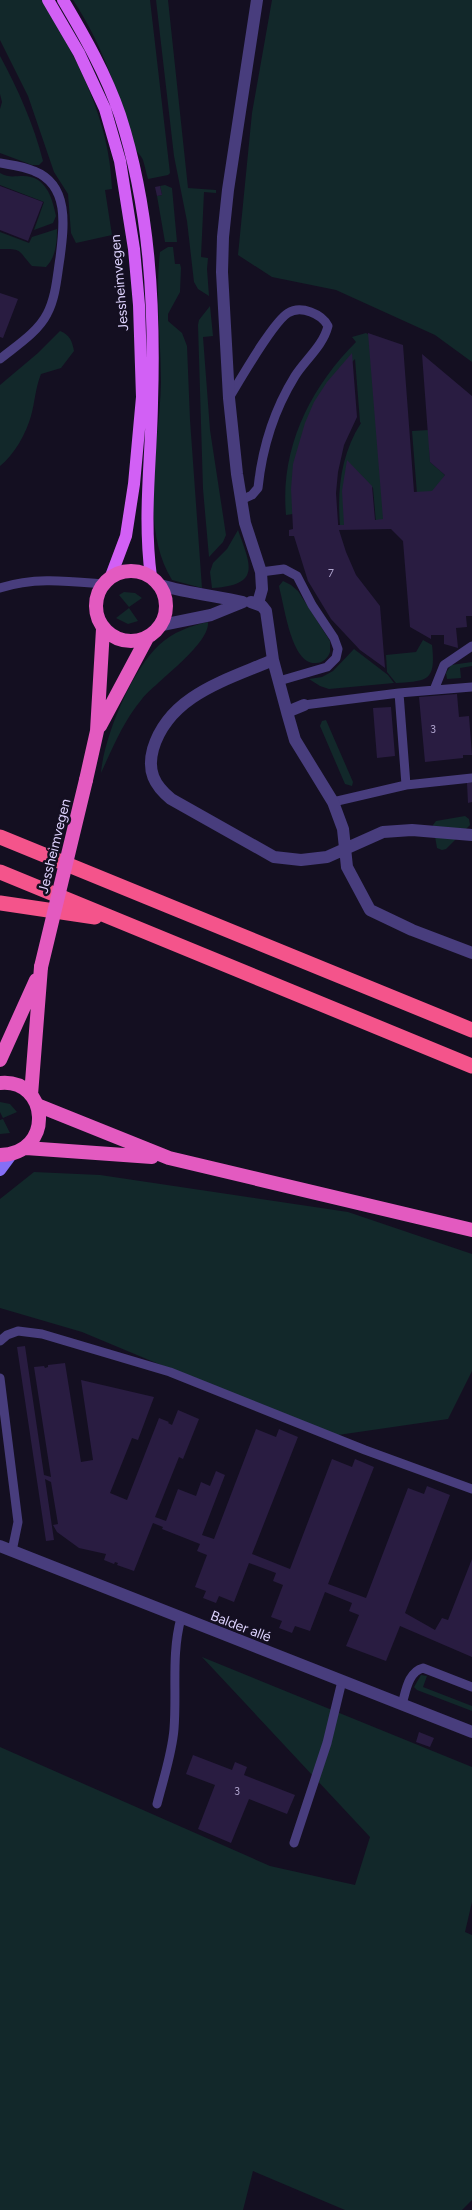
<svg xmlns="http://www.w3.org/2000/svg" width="472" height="2210" font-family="Figtree,sans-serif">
<rect width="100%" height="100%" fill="#140f21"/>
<!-- green -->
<path fill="#12282a" d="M0,0H42C77,58 110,120 112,189L105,190L112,235L76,243L71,233L68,194L54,172L28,96L0,40Z
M73,0H150L170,173L168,175L148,179C146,173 145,166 143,160C141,155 137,153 135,148C119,96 103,45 73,0Z
M156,0H168L188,188L216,190V193L204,192L201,257L208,258L207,269L209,296L198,289L194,282L187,221L174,156Z
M272,0H472V362L435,335L336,290L272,277L238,255L252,113Z
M0,56C18,89 34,125 43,161L39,165H32L0,153V109L2,102L0,94Z
M0,173C9,178 14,176 23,176C46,176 52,197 56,216L53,223L34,230L44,202L0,185Z
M165,185L172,188L177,242H165L157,196L162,195L160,186Z
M57,229C57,242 56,257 46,267L32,266C17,250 24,249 0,249V232L29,243L32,237Z
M168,247H173L175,264H180L181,268L180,292L168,314V321L182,333L187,346L190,420L202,588L172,580C138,524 160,444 161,382C161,339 155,295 160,252Z
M210,306L213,336L203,337L210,430L226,535L223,542L209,557L203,489L198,325L199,320Z
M60,331C70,335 72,341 74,351L61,368L41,374C35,389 35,402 31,416C26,434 14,455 0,466V385L38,353Z
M366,333L371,336L385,522H376L373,488L348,462L345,525H340C337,490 341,454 361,423L360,422L355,359L345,369L293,514L286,515C280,448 310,388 356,342L352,337Z
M429,430L430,462L445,475L433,493L417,494L412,431Z
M238,530C251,566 261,585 212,588L210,572L213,563L227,549Z
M283,581L291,585L298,591L330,641V652C328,658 323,663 316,663C292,665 285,609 280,591L279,586Z
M124,592L135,593L142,598L129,607L119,595Z
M129,608L138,621L128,624L116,618Z
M208,622C210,644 157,681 142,699C124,720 113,747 101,773C104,736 132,670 159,645C173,632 190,626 208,622Z
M423,640L432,645C436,681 428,681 396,683L387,672L386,655L416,652Z
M354,649L388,675L394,683L329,689L320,686L309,679L322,677L333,671Z
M472,662V666L460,668L461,678L447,679L446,673L451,665Z
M326,720L353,782L352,786L345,784L320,726L322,721Z
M465,816L469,819L470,825L446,849L442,850L437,848L433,825L436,821Z
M0,1102L10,1104L17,1112L3,1118L0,1112Z
M3,1119L10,1133L0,1134V1120Z
M34,1172L100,1175L348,1212L472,1254V1371L448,1419L331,1436L82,1332L0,1308V1199Z
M202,1657L472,1767V1902L465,1932L472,1935V2200L462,2210H345L253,2171L243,2210H0V1747L270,1866L355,1885L370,1837Z
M421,1675L427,1676L423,1687L472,1706V1711L417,1690L414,1687Z"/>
<!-- building -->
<path fill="#291c41" d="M0,186L43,202L28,241L0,230Z
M160,186L162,195L157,196L155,187Z
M116,252L118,261L113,262L112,253Z
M0,293L18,299L3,338L0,337Z
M368,333L403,345L414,492L432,491L445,475L430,462L422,354L472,396V616H466L467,627L456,628L458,648L444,644V635H431V639L410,627L403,541L391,529L339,530L346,552L356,575L380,606L385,668L360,650L331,619L308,581L294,536H289V530L293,529L291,489L293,464L305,423L314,402L327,382L352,353L357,417L344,445L338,472L336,493L338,523V525H344L342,491L347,460L372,486L375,520L383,519Z
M457,694L459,717L469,716L472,755H463V758L425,762L419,697Z
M391,707L395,756L377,758L373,708Z
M467,783H472V802L468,803Z
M25,1346L44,1475L51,1477L34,1367L44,1366L45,1368L48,1367V1365L65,1363L81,1462L93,1460L81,1380L154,1397L138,1440L132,1438L110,1493L127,1500L159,1418L169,1422L168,1423L172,1425L178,1410L199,1419L183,1459L179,1457L155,1517L166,1521L178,1489L196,1496L201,1482L210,1486L216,1471L225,1475L202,1535L214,1539L256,1429L276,1437L279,1429L298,1437L252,1554L290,1569L332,1459L352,1467L355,1459L374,1467L328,1584L366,1598L408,1488L424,1494L427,1486L450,1495L405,1613L435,1630L442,1618L448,1620L472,1559V1657L400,1626L386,1661L346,1646L359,1615L349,1611L352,1603L325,1592L310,1631L295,1626L292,1633L279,1628L282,1621L271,1617L283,1585L273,1581L276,1573L249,1563L234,1602L219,1596L216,1603L203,1598L206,1591L195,1587L207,1555L197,1551L200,1544L162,1529L163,1527L153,1523L134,1571L117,1565L118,1563L115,1562L114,1564L104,1560L106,1554L79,1548L57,1532L53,1525L58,1524L51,1482L45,1479L54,1540L46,1541L17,1347Z
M419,1732L434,1738L430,1747L416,1742Z
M193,1755L232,1770L235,1762L247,1767L244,1775L295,1795L287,1814L249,1799L231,1843L198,1829L215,1785L186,1774Z"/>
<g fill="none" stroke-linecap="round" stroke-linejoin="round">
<!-- service -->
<path stroke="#483d7d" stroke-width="9" d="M0,163C11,165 23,166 34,171C70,185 64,227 60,258C57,276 56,297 47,314C38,332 16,346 0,359
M229,398C240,380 273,322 288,313C301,305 322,314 328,326C323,346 306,359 295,376C274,410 262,449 258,488L252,495L241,500
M261,572L284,569L297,576L312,605L334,638L338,649L336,658L327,667L279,681
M0,588C34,577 67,581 103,584
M434,690L444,665L472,646
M399,693L472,687
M304,705L399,693L406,785
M333,802L406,785L472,778
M0,1341L7,1335L18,1331L42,1334L170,1372L365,1450L472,1489
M0,1378L18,1522L12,1551
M402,1704C406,1691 408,1672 423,1668L472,1687
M157,1804C163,1780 172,1754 174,1729C177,1691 171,1655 181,1618
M294,1843L327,1743L342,1681"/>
<!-- minor -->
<path stroke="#483d7d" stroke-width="12" d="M257,0L228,190L223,237L222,272L229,398L237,474L245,523L261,572L262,589L258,603
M160,585C187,593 215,596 243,602L211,615L162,625
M251,602L262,606L266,611L273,660L287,712L304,705
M273,660C227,680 169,695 153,749C147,771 154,785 171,799L274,857L301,860L327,857L383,832L412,830L472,835
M287,712L295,740L333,802L343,829L347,867L370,910L412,930L472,953
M0,1546L472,1732"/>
<!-- secondary -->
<path stroke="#856ff6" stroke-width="12" d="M0,1170L11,1155"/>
<!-- primary -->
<path stroke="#d260f5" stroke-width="12" d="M48,0L79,53L105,109L120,161L134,249L139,305L142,397L134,484L126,536L111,576
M63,0C85,37 106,74 120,115C150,208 155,306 152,403C151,463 143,516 151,577"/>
<!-- trunk -->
<path stroke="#e35ac0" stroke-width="14" d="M96 606a35 35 0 1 1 70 0a35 35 0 1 1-70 0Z
M100,726L147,638
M86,780L97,731L103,629
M0,1060L36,980
M0,1083C49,1078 55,1154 0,1155
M31,1095L41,967
M37,1105L169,1158L472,1230
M26,1148L152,1157"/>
<!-- motorway -->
<path stroke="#f4548b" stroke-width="15" d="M0,837L472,1030
M0,872L472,1066
M0,903L95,917"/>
<!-- trunk-bridge -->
<path stroke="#e35ac0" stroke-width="14" d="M41,967L86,780"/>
</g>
<g text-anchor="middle" stroke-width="5" stroke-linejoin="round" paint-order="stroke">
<!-- number labels -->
<g font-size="11" fill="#afa4cd">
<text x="331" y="577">7</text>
<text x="433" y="733">3</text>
<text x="237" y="1795">3</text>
</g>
<!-- street labels -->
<g font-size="14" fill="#dcd1fc" stroke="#140f21">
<text transform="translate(119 283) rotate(-95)" y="5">Jessheimvegen</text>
<text transform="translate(54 846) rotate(-76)" y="5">Jessheimvegen</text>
<text transform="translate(241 1626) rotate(21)" y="5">Balder allé</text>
</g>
</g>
</svg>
